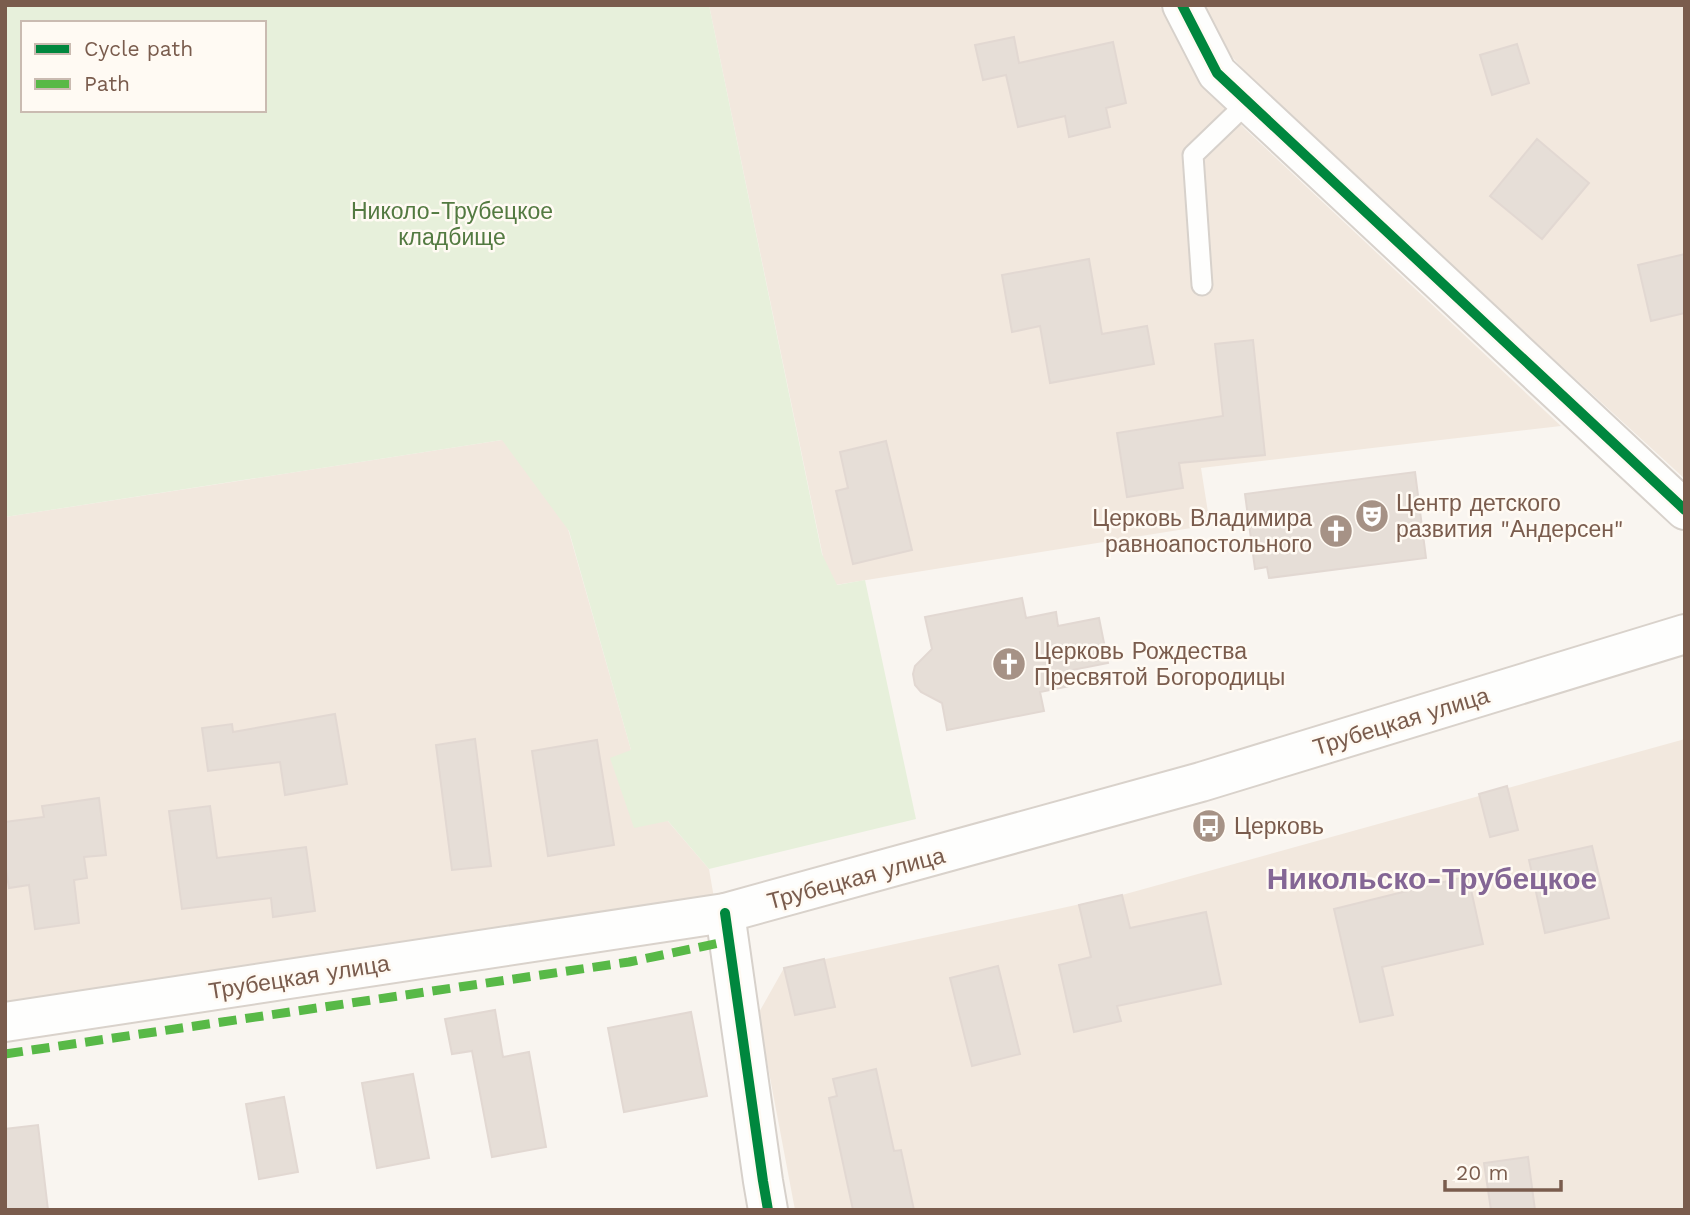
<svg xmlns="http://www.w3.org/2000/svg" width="1690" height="1215" font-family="'Work Sans',sans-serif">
<rect width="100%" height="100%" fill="#f9f5f0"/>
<!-- residential -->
<path fill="#f2e8de" d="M709,5H1159L1200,80L1244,128L1561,426L1201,468L1210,525L829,586Z
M1198,5H1685V479L1273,102L1224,48Z
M541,434L643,792L709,869L714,898L5,1008V517Z
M1685,739V1210H795L758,1014L784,968L1122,895Z"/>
<!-- green -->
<path fill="#e7f0db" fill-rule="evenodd" d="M5,5H709L822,554L837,585L865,580L916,819L709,869L668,821L634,828L610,758L631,750L569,531L502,440L5,517ZM23,23H264V110H23Z"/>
<!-- building -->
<path fill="#e6ded7" stroke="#e2d8d2" stroke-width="2" d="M1014,37L1019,63L1113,42L1126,103L1106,108L1110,127L1069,137L1065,116L1018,127L1006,75L983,80L975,45Z
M1517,44L1529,83L1492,95L1480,55Z
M1537,139L1589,183L1542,239L1490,196Z
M1685,254V313L1651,321L1638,265Z
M1089,259L1102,334L1147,326L1154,364L1050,383L1040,326L1012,332L1002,275Z
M1253,340L1265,455L1179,463L1183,488L1127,497L1117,433L1223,416L1215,344Z
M886,441L912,550L853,564L836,491L848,488L840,452Z
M1415,472L1426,558L1269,578L1267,567L1255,569L1245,494Z
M1022,598L1026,618L1056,612L1058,626L1099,618L1108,663L1067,671L1070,686L1040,692L1044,711L947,730L942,703L921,692L915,685L913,674L915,666L932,649L925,617Z
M335,714L347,784L285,795L280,762L208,771L202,728L232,724L233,732Z
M475,739L491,866L452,870L436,745Z
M597,740L614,845L548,856L532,751Z
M1507,786L1518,830L1490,837L1479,794Z
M99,798L106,855L84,857L87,878L74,880L79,923L35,929L29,885L9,888L5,863V822L44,817L42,806Z
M210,806L217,858L306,847L315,911L273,917L271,898L182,909L169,811Z
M1592,846L1609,918L1545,933L1529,860Z
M1468,876L1483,944L1382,967L1393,1015L1360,1022L1334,909Z
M1122,895L1130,928L1206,912L1221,984L1117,1006L1121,1021L1074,1032L1059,965L1091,957L1079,905Z
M824,959L835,1007L795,1015L784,968Z
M998,966L1020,1054L972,1066L950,978Z
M495,1010L503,1057L529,1052L546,1147L492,1157L472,1051L452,1054L445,1019Z
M691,1012L707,1096L624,1112L608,1028Z
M876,1069L894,1151L901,1150L914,1210H853L829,1098L837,1096L833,1079Z
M413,1074L429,1158L377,1168L362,1083Z
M284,1097L298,1172L259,1179L246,1104Z
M38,1125L48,1210H5V1129Z
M1528,1157L1535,1210H1491L1484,1163Z"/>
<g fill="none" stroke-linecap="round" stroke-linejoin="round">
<!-- service casing -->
<g stroke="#d7d1cb" stroke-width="23">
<path id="service" d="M1202,285L1193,155L1248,102"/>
</g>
<!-- minor casing -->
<g stroke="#d7d1cb" stroke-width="42">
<path id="minor" d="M1182,5L1217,73L1685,510
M725,913L763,1181L768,1210"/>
</g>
<!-- secondary casing -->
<g stroke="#d9d2cb" stroke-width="42">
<path id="secondary" d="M5,1022L725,913L1201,782L1685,634"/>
</g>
<!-- service -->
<use href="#service" stroke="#fefefd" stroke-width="19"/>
<!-- minor -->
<use href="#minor" stroke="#fefefd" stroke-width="38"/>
<!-- secondary -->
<use href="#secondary" stroke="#fefefd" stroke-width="38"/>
<!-- quiet -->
<path stroke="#58b947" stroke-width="9" stroke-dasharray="18 9" stroke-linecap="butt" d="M5,1054L629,962L729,941"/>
<!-- cycleway casing -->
<g stroke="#fffaf3" stroke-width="15">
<path id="cycleway" d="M1182,5L1217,73L1685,510
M725,913L763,1181L768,1210"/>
</g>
<!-- cycleway -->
<use href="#cycleway" stroke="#00873e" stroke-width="10"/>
</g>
<!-- icons -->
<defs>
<g id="theatre-disc" transform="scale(1.75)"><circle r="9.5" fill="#a69286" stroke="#fffaf3"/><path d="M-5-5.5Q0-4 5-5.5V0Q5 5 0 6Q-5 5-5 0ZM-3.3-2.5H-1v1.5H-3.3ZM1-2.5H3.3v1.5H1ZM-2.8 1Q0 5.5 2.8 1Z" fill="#fff"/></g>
<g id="church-disc" transform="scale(1.75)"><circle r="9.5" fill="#a69286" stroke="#fffaf3"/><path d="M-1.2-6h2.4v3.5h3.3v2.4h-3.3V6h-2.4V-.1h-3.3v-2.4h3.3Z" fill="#fff"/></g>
<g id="bus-disc" transform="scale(1.75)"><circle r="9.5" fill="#a69286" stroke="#fffaf3"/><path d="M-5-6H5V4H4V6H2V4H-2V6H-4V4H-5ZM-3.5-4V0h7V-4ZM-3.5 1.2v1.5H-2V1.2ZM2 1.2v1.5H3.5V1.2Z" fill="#fff"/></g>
</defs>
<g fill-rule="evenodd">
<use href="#theatre-disc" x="1372" y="516"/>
<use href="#church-disc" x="1336" y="531"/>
<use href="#church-disc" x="1009" y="664"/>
<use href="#bus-disc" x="1209" y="826"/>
</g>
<g text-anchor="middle" stroke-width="5" stroke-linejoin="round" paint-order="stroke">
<!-- park labels -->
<g font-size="23" fill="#537a41" stroke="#fffaf3">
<text x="452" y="219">Николо-Трубецкое<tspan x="452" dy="26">кладбище</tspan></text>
</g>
<!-- poi labels -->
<g font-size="23" fill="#7a5c4d" stroke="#fffaf3" text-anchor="start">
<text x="1396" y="511">Центр детского<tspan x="1396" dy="26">развития "Андерсен"</tspan></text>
<text x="1312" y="526" text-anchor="end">Церковь Владимира<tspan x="1312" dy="26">равноапостольного</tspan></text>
<text x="1034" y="659">Церковь Рождества<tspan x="1034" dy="26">Пресвятой Богородицы</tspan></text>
<text x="1234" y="834">Церковь</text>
</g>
<!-- street labels -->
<g font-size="23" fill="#7a5c4d" stroke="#fffaf3">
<text transform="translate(1401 721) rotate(-17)" y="8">Трубецкая улица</text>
<text transform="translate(856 878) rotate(-15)" y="8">Трубецкая улица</text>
<text transform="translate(299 977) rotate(-9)" y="8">Трубецкая улица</text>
</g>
<!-- district labels -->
<g font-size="30" font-weight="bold" fill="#846695" stroke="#fffaf3">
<text x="1432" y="889">Никольско-Трубецкое</text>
</g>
</g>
<!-- border -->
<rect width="1690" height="1215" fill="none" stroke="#7a5c4d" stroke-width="14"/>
<!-- legend -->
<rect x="21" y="21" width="245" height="91" fill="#fffaf3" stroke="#cabbb1" stroke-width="2"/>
<rect x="35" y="44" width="35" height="10" fill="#00873e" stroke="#cabbb1" stroke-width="2"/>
<text x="84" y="56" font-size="21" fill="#7a5c4d">Cycle path</text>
<rect x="35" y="79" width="35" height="10" fill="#58b947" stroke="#cabbb1" stroke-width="2"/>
<text x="84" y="91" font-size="21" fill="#7a5c4d">Path</text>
<!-- scale -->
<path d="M1445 1180v10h116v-10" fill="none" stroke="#7a5c4d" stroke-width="3.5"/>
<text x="1456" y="1180" font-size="21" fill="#7a5c4d" stroke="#fffaf3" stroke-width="5" paint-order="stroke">20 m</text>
</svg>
